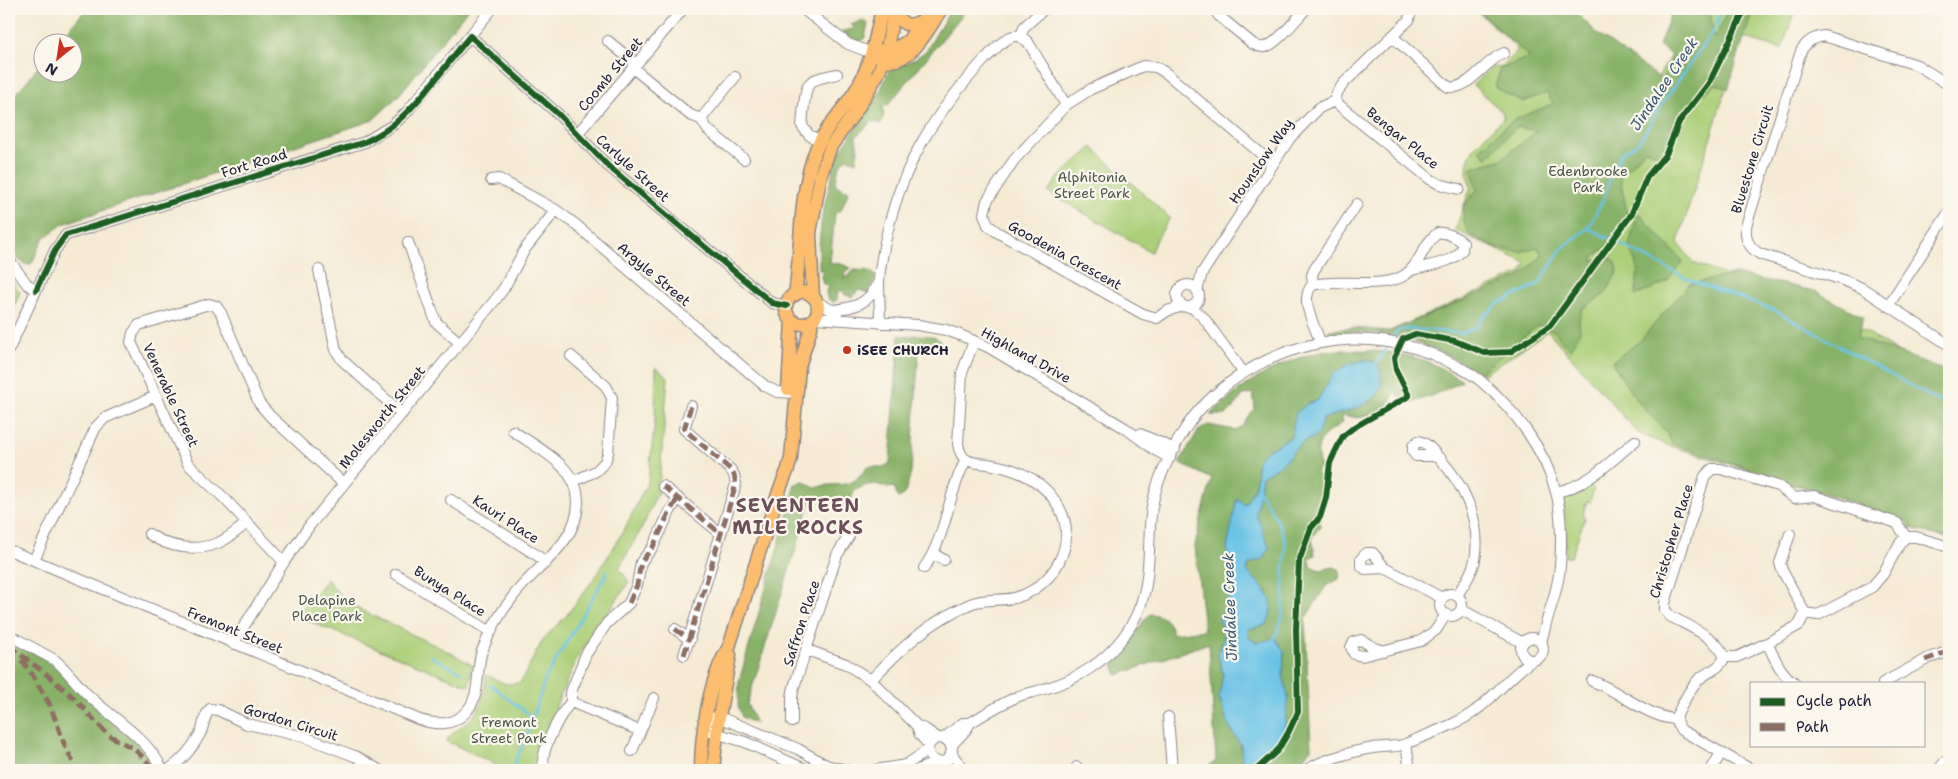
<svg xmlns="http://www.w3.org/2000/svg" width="1958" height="779" font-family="'Shantell Sans',sans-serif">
<rect width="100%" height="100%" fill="#fbf7ec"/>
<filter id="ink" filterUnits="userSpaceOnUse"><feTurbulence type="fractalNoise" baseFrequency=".02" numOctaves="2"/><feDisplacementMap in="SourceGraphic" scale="10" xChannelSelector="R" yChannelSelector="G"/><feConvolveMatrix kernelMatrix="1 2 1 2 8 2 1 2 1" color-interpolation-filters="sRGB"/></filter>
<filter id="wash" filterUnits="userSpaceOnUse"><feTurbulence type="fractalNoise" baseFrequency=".0096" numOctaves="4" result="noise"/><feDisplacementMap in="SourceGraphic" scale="20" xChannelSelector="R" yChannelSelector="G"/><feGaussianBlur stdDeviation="1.12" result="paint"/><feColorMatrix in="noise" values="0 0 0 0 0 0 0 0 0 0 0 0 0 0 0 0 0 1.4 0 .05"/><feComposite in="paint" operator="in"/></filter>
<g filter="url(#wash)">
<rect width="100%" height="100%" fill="#f5ebd5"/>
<!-- green -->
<path fill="#abcf78" stroke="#66785a" d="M1475,9H1557L1639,80L1659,76L1672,53L1682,9H1795L1782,49L1742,37L1678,242L1693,263L1852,323L1907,358L1949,379V540L1909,527L1901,517L1664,444L1638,433L1548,331L1483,375L1456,358L1390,331L1521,273L1526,263L1455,230L1471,187C1457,154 1482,140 1503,119V113L1473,85L1492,67L1500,68L1517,51L1516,47Z
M1092,147L1170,218L1155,242L1151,252L1048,192L1058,178Z
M9,275L20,293L9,317Z
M656,367L668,377L659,489L643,526L619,568L629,582L579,655L560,696L536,758L535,770H496L493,763L446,741C454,730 461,728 470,720C483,707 485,692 486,675L506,684L520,683L544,638L566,616L596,576L625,528L648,481L655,419Z
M1589,484L1594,489L1590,502L1586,503L1583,515L1585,518L1571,557H1565L1566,528L1563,500L1569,494Z
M327,579L346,603L451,653L472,665L469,686L296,616Z"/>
<!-- forest -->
<path fill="#88b268" stroke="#556a52" d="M86,9H468L399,95L373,120L63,224L43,239L33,261L30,265C20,265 15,254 9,246V103L42,62V72H72V42H58Z
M951,9H967L888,105L883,106L884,114L881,124L872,121L856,137L858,150L856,162L846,158L839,167L835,185L849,191L841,210L835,213L830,263L841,264L851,268L845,273L844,278L849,276L854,270L870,271L876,276L869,293L858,290L853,297L845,295L842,290L838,291L837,300L833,302L827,298L826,291L828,287L823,284L821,277L823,270H819V245L822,216L834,166L839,153L880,91L889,71L916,58L926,51Z
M1477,9H1572L1599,35L1662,80L1673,57L1659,45L1671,14L1670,9H1710L1714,38L1723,22L1727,9H1753L1728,89L1715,84L1673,123L1667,157L1645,150L1620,177L1628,218L1608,246L1594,256L1592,261L1612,258L1616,263L1618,271L1605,294L1582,309L1579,321L1580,331L1570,350L1554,331L1538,325L1483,371L1479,373C1431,343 1386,327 1329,334L1328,332L1329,330L1353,328L1390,331L1519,277L1543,255L1537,247L1521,252L1498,249L1469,234L1464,222L1463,206L1477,190L1471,168L1500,160L1537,131L1516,127L1487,158L1479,150L1513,120L1553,104L1547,93L1523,102L1495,88L1500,69L1529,57Z
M863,20L868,24L865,37L862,41L856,40L841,32L856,28L851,25Z
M1638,213L1683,261L1667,282L1635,296L1638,270L1629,245Z
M1736,274L1815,291L1863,317L1858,338L1949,371V539L1914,529L1907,521L1671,443C1668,430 1657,423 1648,413C1634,396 1621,381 1613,361L1640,341L1689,284Z
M899,336C912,336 933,332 941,342L919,346L911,473L904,495L898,498L894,487L888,488L876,484L867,485L855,490L851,499H845L843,508L839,509L829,498L818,496L811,501L747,704L756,724L742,717L738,706L739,681L794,492V485L803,481L815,488C837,480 851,493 867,467H884L890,463Z
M1339,350C1370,350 1399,351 1428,362C1440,367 1451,375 1463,381C1451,386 1418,405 1407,401C1402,399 1398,395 1395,391L1388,405L1376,413L1359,418L1341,415L1343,422C1338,427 1332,429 1327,433C1307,452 1326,470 1324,492C1324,499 1320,505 1320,511C1319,516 1320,522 1320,527L1312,537L1315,555L1309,558L1312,567L1320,570L1334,567L1340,570L1339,579L1326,586L1305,619L1311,749L1292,770H1282L1275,766L1265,770H1248L1281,736L1288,696L1283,675L1284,651L1257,643L1248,638V629L1268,592L1247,571L1249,564L1264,558L1269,547L1256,514L1262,476L1283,463L1301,443L1317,436L1323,419L1369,401L1377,396V363L1366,360L1349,364L1333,374L1318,400C1295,409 1296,415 1291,437L1263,453L1258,460L1255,487L1245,506L1238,499L1227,548L1235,585L1219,619L1225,634L1218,655L1223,674L1219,697L1230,729L1241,745L1242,761L1231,770H1202L1216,761L1209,643L1117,675L1112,661L1133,638L1144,620L1150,614C1163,615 1170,621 1173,634L1204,630L1195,546L1201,518L1212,479L1179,463L1198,431L1208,425L1235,430L1243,426L1248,416L1255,409L1253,393L1243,395L1236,405L1226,415H1210C1246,381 1290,353 1339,350Z
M9,639L53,664L80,692L147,752L157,770H9Z"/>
<!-- water -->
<path fill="#69c2e6" stroke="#467290" d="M1366,360L1377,363C1395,404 1352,408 1323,419L1317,436L1301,443L1283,463L1262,476L1256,514L1269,547L1264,558L1249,564L1247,571C1264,589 1280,598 1266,625L1248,629V637L1257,643L1275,638L1284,651L1283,675L1288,696L1284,730L1281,736L1248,770H1231L1242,761L1241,745L1230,729L1219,697L1223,674L1218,655L1225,635L1219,619L1235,585L1227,548L1237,498L1245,505L1255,487L1258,460L1263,453L1291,437L1296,413L1307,404L1318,400L1333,374L1349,364Z"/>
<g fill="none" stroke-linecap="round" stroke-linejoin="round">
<!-- stream -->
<path stroke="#69c2e6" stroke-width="2.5" d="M1588,228L1608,238
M1614,241L1692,281L1774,310L1949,407
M1392,339L1396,332L1400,330L1411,329L1463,333L1476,327L1484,316L1499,303L1539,284L1561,249L1588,228L1603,200L1609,181L1620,155L1627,149L1637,144L1644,134L1658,110L1716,27L1721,9
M1376,364L1388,346
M1259,492C1268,504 1281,525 1285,540C1287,548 1284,559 1284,567C1282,590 1288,619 1273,640
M430,656L461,672
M491,685L533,718
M514,770L515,762L529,730L545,679L606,575V571"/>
</g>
</g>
<g filter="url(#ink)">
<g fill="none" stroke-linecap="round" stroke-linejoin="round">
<!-- minor casing -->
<g stroke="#8c8688" stroke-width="12">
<path id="minor" d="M803,9L848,44L872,53
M1214,9L1219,16L1253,44C1257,46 1260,48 1265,47C1276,45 1297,18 1306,9
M470,36L558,114L608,166L772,303L787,306
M1021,36L1024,27L1044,9
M1392,36L1448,87C1469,91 1484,61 1504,53
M608,41L636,64
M633,68L690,115L701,119L708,130L744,159
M1949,85L1917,65L1824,36C1813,38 1807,41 1801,51L1746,226C1745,239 1748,247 1760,254L1843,280L1862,288L1949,345
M1334,101L1430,179L1439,184L1459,189
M701,119L735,77
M578,133L683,9
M820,141L809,135L802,126C803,117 804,89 810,83C816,77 830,76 837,74
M491,180L499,179L556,210L575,224L765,386L777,392L796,393
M408,242L436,322L460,343
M9,260L27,284L36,290
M319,270L336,350L342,360L402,414
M1313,285L1312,275L1314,270L1357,204
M1177 296a11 11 0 1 1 22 0a11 11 0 1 1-22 0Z
M1197,291L1202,273L1290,138L1319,108L1334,101L1338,91L1344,83L1409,20L1411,9
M817,302L837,313
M1183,306L1167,311L1157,318L1143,314L997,232L988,225L984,214L987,201L1014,160L1066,105L1091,89L1143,66L1156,67L1166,73L1273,164
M1888,306L1949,212
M1191,307L1203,317L1243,372
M832,310C854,308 869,304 878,283
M815,318L918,325L946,330L960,335L988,347L1010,360L1125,428L1155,450L1170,458
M880,323C880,309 879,295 879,281C880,263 884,246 888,229C905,159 937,111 985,59C992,52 1004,38 1014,36C1020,35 1024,39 1028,42L1066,105
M1320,342C1315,325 1299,301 1312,285C1338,278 1382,290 1405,275C1420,266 1423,243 1438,233C1446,232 1457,237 1463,243L1462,250C1452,264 1427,265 1411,270
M9,349L55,250L66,235L365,142L393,125L406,113L492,9
M571,356L606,386L612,398L608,453L605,462L596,471L574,481
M1140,434L1175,449
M1441,459L1433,456H1416L1413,452V446L1418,441C1427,442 1433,451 1439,458C1462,482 1480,518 1476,553C1475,568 1466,582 1457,595
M663,486L721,534
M1556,492C1588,486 1611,461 1635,441
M451,500L538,556L546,563
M149,534C169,548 195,552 218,543C228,539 238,530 247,523
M1790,534L1780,563L1782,570L1805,613
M9,550L420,720C437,725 453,726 466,712C482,694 475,672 482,651C489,633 500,613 512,598C533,568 577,545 578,503C579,467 539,449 513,431
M934,554L944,560
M34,560L96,427L105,418L156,396
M284,562L224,498L188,464L131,342L133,333L139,325L209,304L216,306L221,313L259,403L270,416L344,484
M924,568C947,536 947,494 966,460
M1385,568L1365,569L1361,565V559L1366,553H1373L1385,568L1442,598
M396,574L491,632
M1440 605a11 11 0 1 1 22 0a11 11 0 1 1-22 0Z
M1462,610L1523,643
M675,629L690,640
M9,635L55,660C67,670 76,683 87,694C116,722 143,733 163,770
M1521 649a11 11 0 1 1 22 0a11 11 0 1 1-22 0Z
M1767,643C1775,658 1780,674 1795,683
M233,644L284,562L310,525L496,299L504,288L525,249L556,210
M807,650L846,664L871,680L917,726L920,735L929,745
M1384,651L1375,648L1361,640L1354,642L1351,647L1354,654L1362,656L1421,641L1436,630L1446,614
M684,655L736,484L734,475L731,470L684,429L691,406
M1725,657C1715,636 1690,627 1670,616L1665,610V603L1705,476L1712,469H1721L1778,486L1794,498L1814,496L1897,523L1906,537
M871,680C900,649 930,621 970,604C985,597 1003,602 1018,597C1053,586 1078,544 1060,509C1046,483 1022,470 993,465C985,463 974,464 967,460C961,457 959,450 958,444L962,373L974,341
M1592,681C1618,690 1649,718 1675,719L1681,730L1752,770
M1883,683L1929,658L1944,653
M571,702L640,731
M1168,717L1172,770
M1675,719C1682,706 1688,690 1698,680C1709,670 1718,671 1725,657H1737L1767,643L1799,625L1805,613L1818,615L1872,587L1883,574L1900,543L1906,537H1916L1949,547
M792,722V697L794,687L837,555L849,536
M917,726L925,729L938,738
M928 750a12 12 0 1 1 24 0a12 12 0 1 1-24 0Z
M943,739L963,723H970C986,713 1002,703 1019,696C1027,693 1036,692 1044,689C1076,680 1104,663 1124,636C1164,582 1138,531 1160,478C1170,454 1184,426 1202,407C1265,341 1366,319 1447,361C1459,367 1472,373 1482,382C1515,410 1545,450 1556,492C1562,513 1562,552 1559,574C1556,598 1545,620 1541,644
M1406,744L1410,770
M951,747C956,738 966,733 970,723
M632,751L654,698
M951,753L964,770
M1077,767L1079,770
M1940,768L1949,757
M168,770C182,761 192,749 200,734C205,725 202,719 210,709L218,710L247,724L305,737L357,757L379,770
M550,770L544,766C539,752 561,713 571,702V692L586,654L607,623L629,603L637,585L641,562L653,547L669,513L678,498
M807,770L745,742L709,731L704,722L712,718L719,717L798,749L826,765L847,770
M875,770L906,765L928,750
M918,770L938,762
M1307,770C1323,759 1363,748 1383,747C1391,746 1398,747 1406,744C1429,733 1455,726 1475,711C1496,696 1511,674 1533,660
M1711,770L1721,753"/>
</g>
<!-- major casing -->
<g stroke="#8c8688" stroke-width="15">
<path id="major" d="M895,9C901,26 908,28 923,20
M879,51L896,48L908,41L930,9
M879,57C906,74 930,27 941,9
M786 308a16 16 0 1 1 32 0a16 16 0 1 1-32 0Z
M795,295C802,246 798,198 815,152C824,128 844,110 857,88C871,64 876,36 882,9
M813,297L810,233L821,174L831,146L858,108L879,72L887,49L894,9
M788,389L792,320
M701,770C701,734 709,678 729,647L779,491L788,469L791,458L799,367L811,328V321
M713,770L719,717L730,655"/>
</g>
<!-- minor -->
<use href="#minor" stroke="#fff" stroke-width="10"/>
<!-- major -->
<use href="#major" stroke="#fcbd6e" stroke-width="12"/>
<!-- quiet -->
<path stroke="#8d6e63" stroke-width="5" stroke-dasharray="10 5" stroke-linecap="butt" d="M663,486L721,534
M629,603L637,585L641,562L653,547L669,513L678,498
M675,629L690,640
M9,646L45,673L74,698L108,735L133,748L146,760L152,770
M684,655L736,484L734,475L731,470L684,429L691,406
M21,660L30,671L50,705L65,746L77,770
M1925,660L1944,653
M9,769L17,770"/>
<!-- cycleway casing -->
<g stroke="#fbf7ec" stroke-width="9">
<path id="cycleway" d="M36,290L55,250L66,235L365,142C375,137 386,131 394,124C421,102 447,63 470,36L558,114L608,166L772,303L787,306
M1256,770L1278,750L1288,733L1298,712L1296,630L1299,561L1311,528L1320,517L1326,498L1330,463L1335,452L1343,436L1353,428L1409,396L1396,370L1394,358L1403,339L1415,334L1455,341L1485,353L1510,352L1550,326L1631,215L1647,177L1666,154L1679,122L1709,83L1745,9"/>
</g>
<!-- cycleway -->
<use href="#cycleway" stroke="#1b5e20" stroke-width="6"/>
</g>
</g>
<!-- markers -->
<circle fill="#c8321e" stroke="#fbf7ec" stroke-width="2" cx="847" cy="350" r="5"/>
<g text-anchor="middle" stroke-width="4.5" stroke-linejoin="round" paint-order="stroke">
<!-- street labels -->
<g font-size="14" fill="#22223b" stroke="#fbf7ec">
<text transform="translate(610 74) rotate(-50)" y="5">Coomb Street</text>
<text transform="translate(1403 138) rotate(39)" y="5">Bengar Place</text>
<text transform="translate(1752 159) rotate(-73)" y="5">Bluestone Circuit</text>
<text transform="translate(1261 161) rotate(-55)" y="5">Hounslow Way</text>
<text transform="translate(254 163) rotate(-17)" y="5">Fort Road</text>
<text transform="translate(633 168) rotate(42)" y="5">Carlyle Street</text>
<text transform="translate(1065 255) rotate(29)" y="5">Goodenia Crescent</text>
<text transform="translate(654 274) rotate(40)" y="5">Argyle Street</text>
<text transform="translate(1026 355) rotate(29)" y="5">Highland Drive</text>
<text transform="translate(171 395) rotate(65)" y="5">Venerable Street</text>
<text transform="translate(382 417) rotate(-51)" y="5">Molesworth Street</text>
<text transform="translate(506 519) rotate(33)" y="5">Kauri Place</text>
<text transform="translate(1671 541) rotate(-73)" y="5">Christopher Place</text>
<text transform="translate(450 591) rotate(32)" y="5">Bunya Place</text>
<text transform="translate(801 623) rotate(-72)" y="5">Saffron Place</text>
<text transform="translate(235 630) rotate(22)" y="5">Fremont Street</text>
<text transform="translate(291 722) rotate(17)" y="5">Gordon Circuit</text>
</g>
<!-- park labels -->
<g font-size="14" fill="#4b564d" stroke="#fbf7ec">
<text x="1588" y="176">Edenbrooke<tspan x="1588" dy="16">Park</tspan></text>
<text x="1092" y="182">Alphitonia<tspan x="1092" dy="16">Street Park</tspan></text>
<text x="327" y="605">Delapine<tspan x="327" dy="16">Place Park</tspan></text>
<text x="509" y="727">Fremont<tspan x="509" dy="16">Street Park</tspan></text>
</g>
<!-- poi labels -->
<g font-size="14" font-weight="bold" fill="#22223b" stroke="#fbf7ec" text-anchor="start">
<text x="857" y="355">iSEE CHURCH</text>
</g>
<!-- water labels -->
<g font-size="15" font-style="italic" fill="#3b5a77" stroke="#fbf7ec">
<text transform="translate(1664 84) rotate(-56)" y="5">Jindalee Creek</text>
<text transform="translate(1230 607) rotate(-92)" y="5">Jindalee Creek</text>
</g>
<!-- district labels -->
<g font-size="19" font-weight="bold" letter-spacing="1" fill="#6c4f59" stroke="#fbf7ec">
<text x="798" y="512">SEVENTEEN<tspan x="798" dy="22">MILE ROCKS</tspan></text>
</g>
</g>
<!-- margin -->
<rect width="1958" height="779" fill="none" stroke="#fbf7ec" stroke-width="30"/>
<!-- legend -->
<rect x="1750" y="682" width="175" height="65" fill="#fbf7ec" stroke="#a4a2a5"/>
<rect x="1760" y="698" width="25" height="8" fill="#1b5e20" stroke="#a4a2a5"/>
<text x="1796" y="706" font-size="15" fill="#22223b">Cycle path</text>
<rect x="1760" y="723" width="25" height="8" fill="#8d6e63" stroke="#a4a2a5"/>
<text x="1796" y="732" font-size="15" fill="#22223b">Path</text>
<!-- north arrow -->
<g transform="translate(58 58) rotate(210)"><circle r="24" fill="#fbf7ec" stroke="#a4a2a5"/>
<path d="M0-4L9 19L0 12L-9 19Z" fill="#c8321e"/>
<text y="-8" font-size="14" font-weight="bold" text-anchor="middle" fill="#22223b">N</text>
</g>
</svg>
